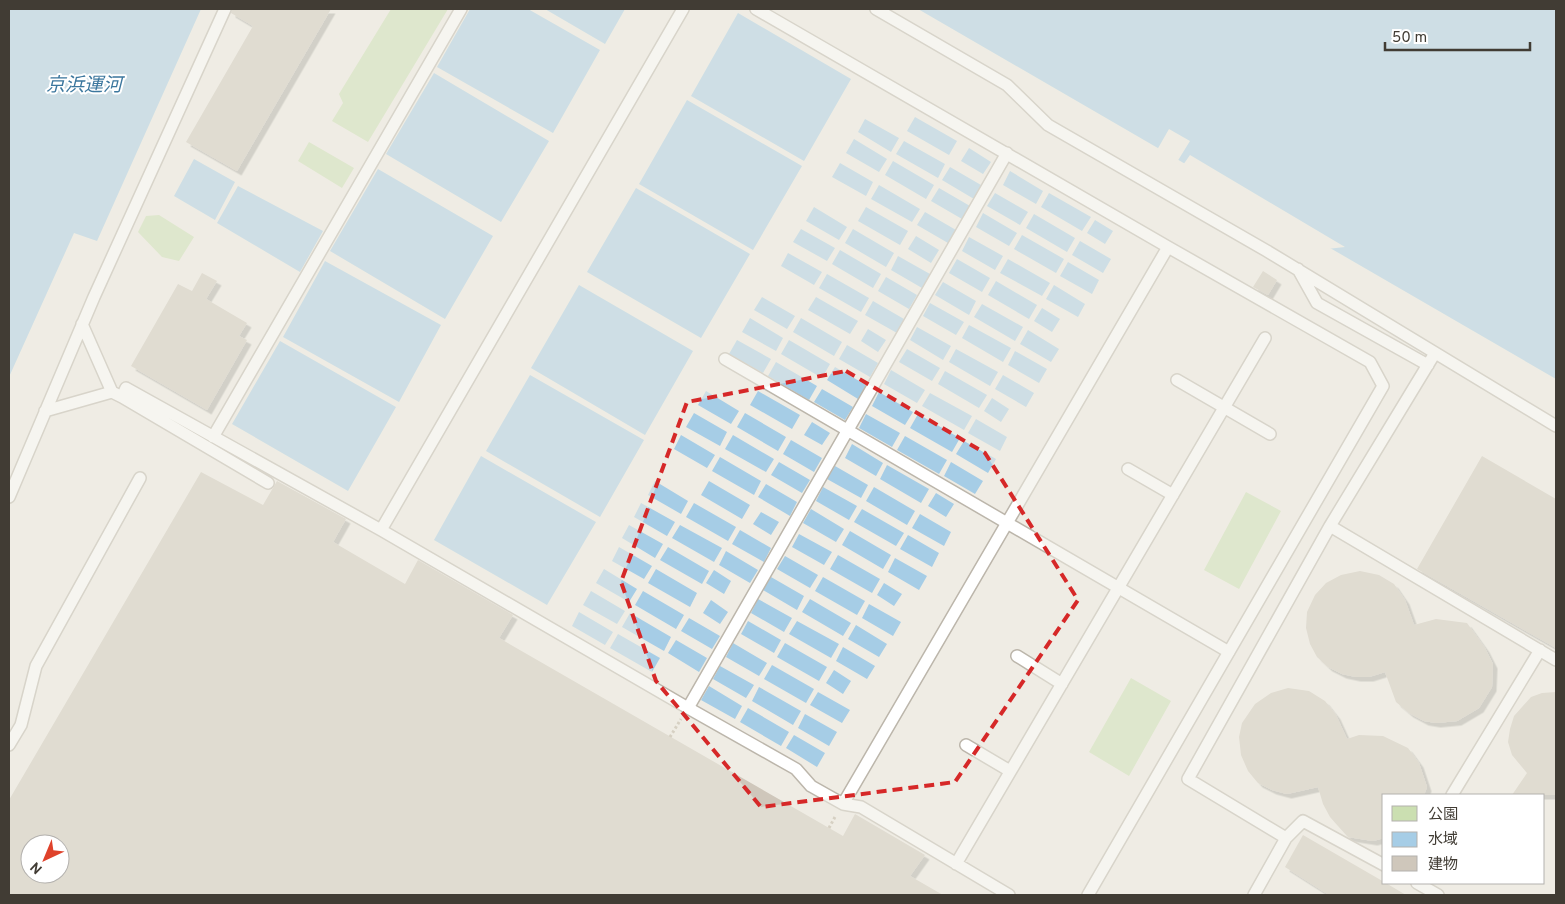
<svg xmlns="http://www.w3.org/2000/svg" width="1565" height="904" font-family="Overpass,'Noto Sans JP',sans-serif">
<defs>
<filter id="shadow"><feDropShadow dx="4.5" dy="4.5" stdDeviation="0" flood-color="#0004"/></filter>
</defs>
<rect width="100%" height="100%" fill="#efece4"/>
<!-- green -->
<path fill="#cbdfb1" d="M391,9H448L368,142L332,121L343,103L339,94Z
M309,142L354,168L342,188L298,161Z
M159,215L194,237L179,261L162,257L138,232L146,216Z
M1246,492L1281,511L1239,589L1204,570Z
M1131,678L1171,701L1129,776L1089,752Z"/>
<!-- water -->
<path fill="#a6cde6" d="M9,9H201L97,241L74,233L9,377Z
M470,9H528L600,50L553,133L437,67Z
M545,9H625L605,44Z
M918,9H1556V379Z
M738,13L851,79L804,161L691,96Z
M434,73L549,141L501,222L386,154Z
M687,100L802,166L753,250L639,184Z
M915,117L957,141L949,155L907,131Z
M865,119L899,138L891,152L858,132Z
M854,139L887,159L879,172L846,153Z
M904,141L945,164L938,178L896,154Z
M969,148L991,162L983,174L961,161Z
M194,159L235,182L215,220L174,196Z
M893,161L934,185L926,199L885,175Z
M840,163L873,182L866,196L832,177Z
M950,167L981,185L974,199L942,180Z
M378,169L493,236L445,319L330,251Z
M1010,171L1043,191L1036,204L1003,185Z
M879,185L920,209L912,222L871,199Z
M238,186L323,231L300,272L217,223Z
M636,188L750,254L701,338L587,272Z
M939,188L970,206L962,219L931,201Z
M995,193L1028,212L1020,225L987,206Z
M1049,193L1091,217L1082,231L1041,207Z
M814,207L847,227L839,240L806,221Z
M866,207L908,231L900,245L858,221Z
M925,212L956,230L948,243L917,225Z
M983,213L1017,233L1009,246L976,227Z
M1034,214L1075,238L1067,252L1026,228Z
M1095,220L1113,231L1105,244L1087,233Z
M801,229L835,248L827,261L793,242Z
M853,229L894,253L886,267L845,243Z
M1022,235L1064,259L1056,273L1014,249Z
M916,236L939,250L931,263L908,249Z
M969,237L1003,256L995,270L962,251Z
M1080,241L1111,259L1103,273L1072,255Z
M840,250L881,274L873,288L832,264Z
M788,253L822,272L814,285L781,266Z
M898,256L930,274L922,288L891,270Z
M957,259L990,278L982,292L949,273Z
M1008,259L1050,283L1042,296L1000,273Z
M325,261L441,325L399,402L283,337Z
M1068,262L1099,280L1092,294L1060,276Z
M827,274L869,298L861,312L819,288Z
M886,277L917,295L909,309L878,291Z
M996,281L1037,305L1029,319L988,295Z
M943,282L976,301L969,315L935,295Z
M579,285L693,351L645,435L531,368Z
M1054,285L1085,304L1078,317L1046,299Z
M762,297L795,316L787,329L754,310Z
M816,297L858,321L850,334L808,310Z
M873,301L904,319L897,333L865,315Z
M930,303L964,322L956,335L923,316Z
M982,304L1023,327L1015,341L974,317Z
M1042,308L1060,319L1052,332L1034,321Z
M750,318L783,338L776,351L742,332Z
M801,318L842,342L834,356L793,332Z
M969,325L1011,348L1003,362L962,338Z
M917,327L951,346L943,360L910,340Z
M868,329L886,340L878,352L861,341Z
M1028,330L1059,349L1051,362L1020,344Z
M737,340L771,359L763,373L729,354Z
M789,340L830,364L822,378L781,354Z
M280,341L396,407L348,491L232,424Z
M847,345L878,363L870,377L839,359Z
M907,349L940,368L932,381L899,362Z
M956,349L998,372L990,386L949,362Z
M1015,351L1047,369L1039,383L1008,365Z
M776,362L817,386L809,400L768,376Z
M835,367L866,385L858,399L827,380Z
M891,370L925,390L917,403L884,384Z
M945,371L987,395L979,408L938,384Z
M530,375L644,440L600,517L486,451Z
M1003,375L1034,393L1026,407L995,389Z
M822,389L853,407L845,420L814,402Z
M706,391L739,411L731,424L698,405Z
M758,391L800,415L792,429L750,405Z
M879,392L913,412L905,425L872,406Z
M930,393L972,416L964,430L922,406Z
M992,398L1009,409L1001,422L984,411Z
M694,413L727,432L720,446L686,427Z
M745,413L786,437L778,451L737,427Z
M866,414L900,433L892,447L859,428Z
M918,414L960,438L952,452L910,428Z
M976,419L1007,437L1000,451L968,433Z
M812,422L830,433L822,445L804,435Z
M681,435L715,455L707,468L674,449Z
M733,435L774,459L766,472L725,449Z
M905,436L947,460L939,474L897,450Z
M791,440L822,458L814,472L783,454Z
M964,441L996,459L988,473L956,454Z
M852,444L883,463L876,476L845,458Z
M481,456L596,522L547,605L434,540Z
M720,457L761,481L754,495L712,471Z
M779,462L810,480L802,493L771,475Z
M951,462L983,481L975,494L944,476Z
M887,465L929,489L921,503L880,479Z
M835,466L868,485L861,498L827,479Z
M655,481L688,501L681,514L648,495Z
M709,481L750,505L742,519L701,495Z
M766,484L797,502L790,516L758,497Z
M823,487L857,506L849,520L816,501Z
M874,487L915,511L907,525L866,501Z
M936,493L954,504L946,517L928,506Z
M641,503L675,522L667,536L634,517Z
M694,503L736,527L728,541L686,517Z
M811,509L844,529L836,542L803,523Z
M862,509L904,533L896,546L854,522Z
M761,512L779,522L771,535L753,524Z
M920,514L951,532L944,546L912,528Z
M629,525L663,544L655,558L622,538Z
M680,525L722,548L714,562L672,538Z
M740,530L771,548L764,562L732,544Z
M850,531L891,555L883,569L842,545Z
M799,534L832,552L824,565L792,547Z
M908,535L939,553L932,567L900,549Z
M619,547L652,566L644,579L612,561Z
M668,547L709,571L702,584L660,560Z
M726,551L758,570L750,583L719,565Z
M838,555L880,579L872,593L830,569Z
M785,556L818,575L810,588L777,569Z
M895,558L927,576L919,590L888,572Z
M604,569L637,589L629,602L596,583Z
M656,569L697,593L690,607L648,583Z
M714,570L731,581L724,594L706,583Z
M771,577L804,596L797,610L763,590Z
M823,577L865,601L857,615L815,591Z
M884,583L902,594L894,606L877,595Z
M591,591L625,611L617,624L583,605Z
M643,591L684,615L676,629L635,605Z
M758,599L792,618L784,632L751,613Z
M810,599L851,623L843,636L802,612Z
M711,600L728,612L720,624L703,613Z
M869,604L901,622L893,636L862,618Z
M579,612L613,632L605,645L572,626Z
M630,613L671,637L664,651L622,627Z
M689,618L720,636L712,649L681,631Z
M748,621L781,640L774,653L741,634Z
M797,621L839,644L831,658L789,634Z
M856,625L887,644L879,657L848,639Z
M618,634L660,658L652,672L610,648Z
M676,640L707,658L699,672L668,653Z
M733,643L767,663L759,676L726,657Z
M785,643L827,667L819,681L777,657Z
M843,647L875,666L867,679L836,661Z
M772,665L814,689L806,703L764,679Z
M720,666L754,685L746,698L713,679Z
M834,670L851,681L843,694L826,683Z
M709,686L742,706L735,719L701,700Z
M759,687L801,711L793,725L752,701Z
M818,692L850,710L842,723L810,705Z
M748,708L789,732L781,746L740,722Z
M805,714L837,732L829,746L798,728Z
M794,735L825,753L817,767L786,748Z"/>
<!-- pier -->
<path fill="#efece4" d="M1169,129L1190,141L1177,162L1157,150Z
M1190,155L1345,247L1327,249L1183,165Z"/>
<!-- building -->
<path fill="#cfc7bb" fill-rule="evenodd" filter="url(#shadow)" d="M232,9H331L237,171L186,142L253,26L231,13Z
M1263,271L1277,280L1268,295L1253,287Z
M202,273L217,281L206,299L247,323L239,336L247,340L207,410L131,366L178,284L192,291Z
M1482,456L1556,499V648L1417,569Z
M201,472L263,505L277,481L346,519L333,542L405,584L418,560L513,615L499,638L843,836L855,814L925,855L910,876L943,895H9V800ZM30,844H60V874H30Z
M1360,571L1379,575L1394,584L1405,600L1414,625L1436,619L1467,623L1485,648L1493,664L1492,687L1479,708L1457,721L1436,723L1424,721L1409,713L1396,702L1385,672L1369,677H1356L1342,674L1328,667L1317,657L1310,644L1306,628L1307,612L1315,595L1326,583L1341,575Z
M1288,688L1309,691L1325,701L1336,715L1347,739L1359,735L1383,736L1408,748L1419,763L1427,787L1424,795H1384V838L1373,841L1348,837L1330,817L1323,804L1318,787L1287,794L1272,790L1258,783L1248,771L1241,755L1239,737L1242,723L1255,704L1271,693Z
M1556,692V795H1512L1527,773L1512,755L1508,742L1510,729L1514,716L1531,697L1542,693Z
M1303,835L1379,879L1406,895H1329L1285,867Z"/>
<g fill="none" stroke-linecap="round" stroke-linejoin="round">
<!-- service casing -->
<g stroke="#bcb6ab" stroke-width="14">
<path id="service" d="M756,9L1168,247L1370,362L1383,386L1088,895
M876,9L1007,85L1048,125L1267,251L1556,426
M1298,269L1317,303L1428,365
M725,359L1229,652
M1177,380L1270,434
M112,392L122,397L126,388L381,530L688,708L796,769L811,786L843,804L861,807L1009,895
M122,397L268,483
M45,411L112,392L82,324
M213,437L461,9
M1128,469L1173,495
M9,497L94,297L225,9
M1330,526L1556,660
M381,530L683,9
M1017,656L1062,684
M688,708L1007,153
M9,745L21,725L36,666L140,478
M966,745L1010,771
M1452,795L1540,650
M843,804L1168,247
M1286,838L1188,779L1330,526L1435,353
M956,864L1265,338
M1417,883L1438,895
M1254,895L1286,838L1303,821L1384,865"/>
</g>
<!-- path -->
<path stroke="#b9ae9b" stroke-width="3" stroke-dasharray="2.5 2.5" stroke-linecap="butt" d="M670,737L681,719
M829,828L836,815"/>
<!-- service -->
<use href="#service" stroke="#fff" stroke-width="11"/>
</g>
<!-- marked area -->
<path d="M0 0H1565V904H0ZM846,371L985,453L1078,600L955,782L761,807L656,681L621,582L687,402Z" fill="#efece4" fill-opacity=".55" fill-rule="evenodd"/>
<path fill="none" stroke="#d62828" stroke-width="4" stroke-dasharray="10 6" stroke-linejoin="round" d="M846,371L985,453L1078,600L955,782L761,807L656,681L621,582L687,402Z"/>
<g text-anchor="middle" stroke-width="4" stroke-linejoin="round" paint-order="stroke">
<!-- water labels -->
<g font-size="19" font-style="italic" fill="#3c779e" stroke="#fff">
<text x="84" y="91">京浜運河</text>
</g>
</g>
<!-- border -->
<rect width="1565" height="904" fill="none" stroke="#413c34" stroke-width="20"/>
<!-- legend -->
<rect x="1382" y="794" width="162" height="90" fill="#ffffff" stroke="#b3b1ae"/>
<rect x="1392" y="806" width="25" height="15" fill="#cbdfb1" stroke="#b3b1ae"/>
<text x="1428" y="819" font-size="15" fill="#413c34">公園</text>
<rect x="1392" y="832" width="25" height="15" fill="#a6cde6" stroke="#b3b1ae"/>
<text x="1428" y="844" font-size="15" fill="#413c34">水域</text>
<rect x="1392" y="856" width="25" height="15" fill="#cfc7bb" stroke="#b3b1ae"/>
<text x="1428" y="869" font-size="15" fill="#413c34">建物</text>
<!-- north arrow -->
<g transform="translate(45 859) rotate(224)"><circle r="24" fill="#ffffff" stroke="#b3b1ae"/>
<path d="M0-4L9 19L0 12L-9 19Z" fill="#df422b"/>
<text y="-8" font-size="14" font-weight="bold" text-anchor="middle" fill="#413c34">N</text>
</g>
<!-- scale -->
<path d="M1385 42v8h145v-8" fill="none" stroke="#413c34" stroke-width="2.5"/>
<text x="1392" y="42" font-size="15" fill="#413c34" stroke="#ffffff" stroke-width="4" paint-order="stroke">50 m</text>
</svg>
